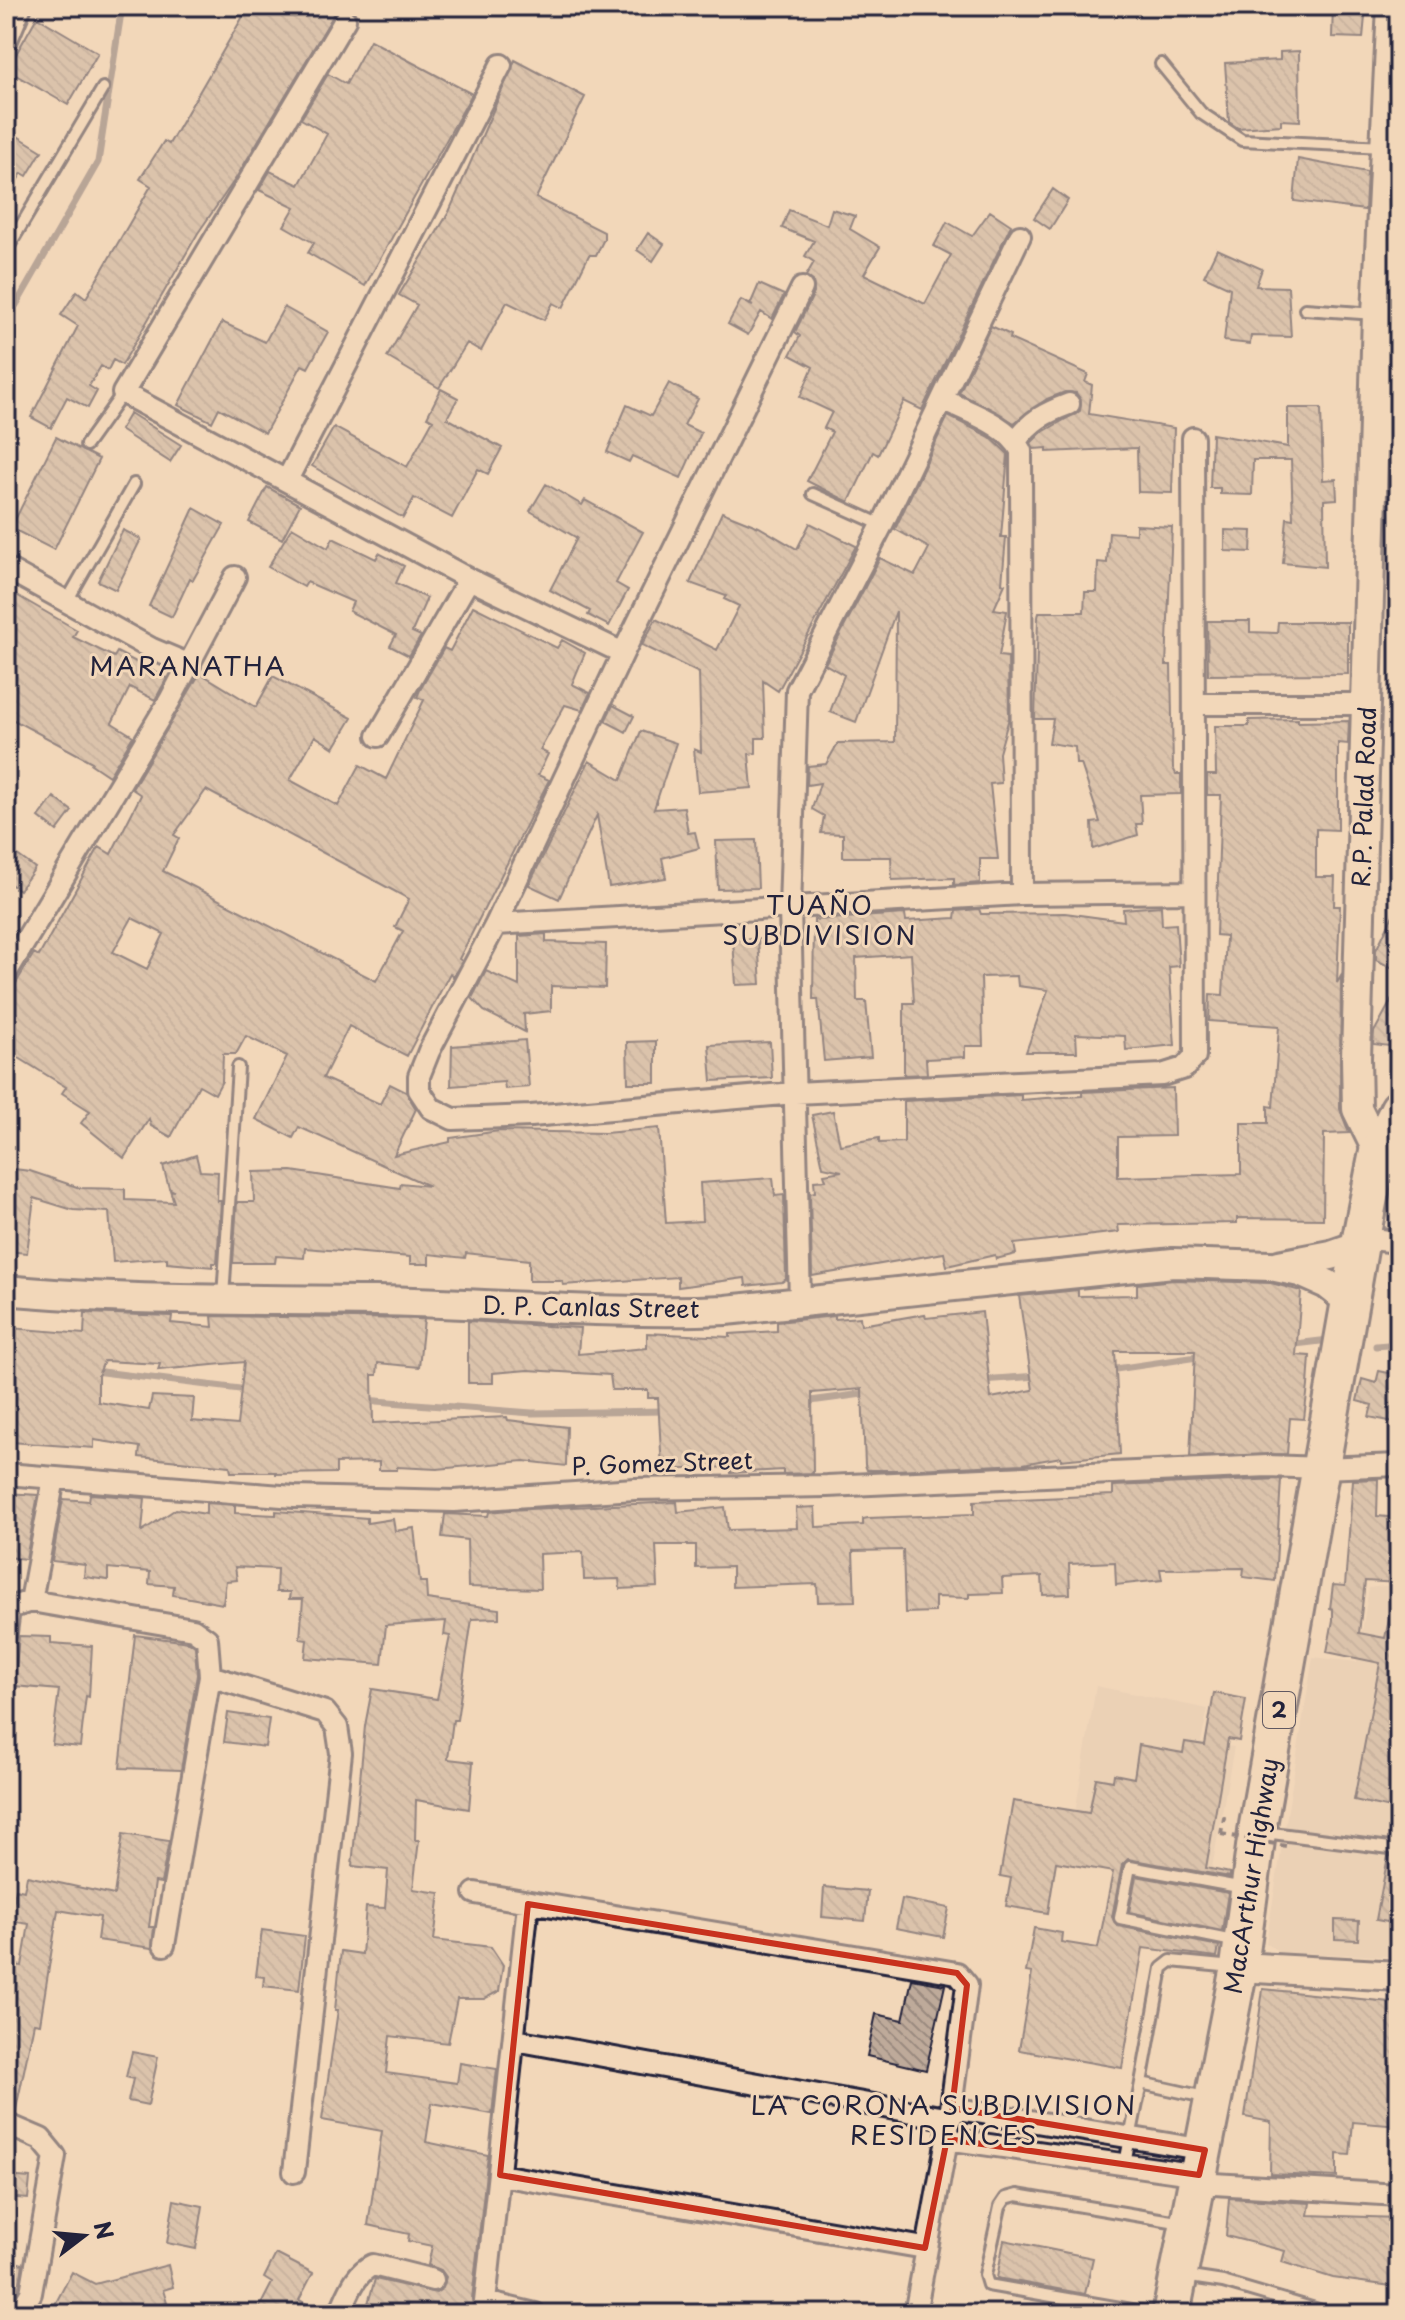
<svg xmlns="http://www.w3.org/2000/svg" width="1405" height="2320" font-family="'Playpen Sans',sans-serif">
<defs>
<pattern id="building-back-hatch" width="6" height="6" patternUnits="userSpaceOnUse" patternTransform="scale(2)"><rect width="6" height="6" fill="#beaa9a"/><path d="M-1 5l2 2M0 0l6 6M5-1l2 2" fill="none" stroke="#9a8a7f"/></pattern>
</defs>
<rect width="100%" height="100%" fill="#f2d7b9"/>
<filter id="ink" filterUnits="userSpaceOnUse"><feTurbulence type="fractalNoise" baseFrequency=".0125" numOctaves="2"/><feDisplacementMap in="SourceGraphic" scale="16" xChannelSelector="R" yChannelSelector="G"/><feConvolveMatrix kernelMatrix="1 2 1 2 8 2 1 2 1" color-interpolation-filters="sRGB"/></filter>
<g filter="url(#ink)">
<!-- built -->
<path fill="#e2cab0" d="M1399,1584V1957L1279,1952L1266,1943L1313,1657L1357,1662L1369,1588Z
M1096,1686L1208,1709L1201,1742L1234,1747L1212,1868L1118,1842L1071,1837Z"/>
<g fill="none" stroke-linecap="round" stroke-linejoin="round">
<!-- stream -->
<path stroke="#72686c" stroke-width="7" d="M6,313L16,305L98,162L122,6
M1287,1345L1329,1340
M1376,1346L1399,1344
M1109,1370L1204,1356
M94,1371L248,1390
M981,1380L1037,1376
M364,1400L532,1413L667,1411
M803,1402L870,1393"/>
</g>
<!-- building -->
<path fill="url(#building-back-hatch)" stroke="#22223b" stroke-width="2" fill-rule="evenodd" d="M249,6H339L236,178L198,233L122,365L113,360L108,370L101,366L89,386L97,391L88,408L67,397L51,428L31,417L78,326L61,315L77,291L86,298L151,186L140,179L164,141L169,144Z
M1333,6H1366L1363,38L1332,37Z
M37,17L98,53L68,105L7,70Z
M370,40L472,94L365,286L308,253L314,243L284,226L295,207L259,190L270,171L299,185L327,134L301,119L328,74L346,84Z
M1299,51L1300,121L1281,120V125L1238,128L1229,122L1225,63L1280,60V52Z
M515,60L585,97L536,198L604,232V239L596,255H589L563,308L553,303L544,320L507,302L481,351L467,343L439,388L387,357L417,305L399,295L449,212Z
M6,129L42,151L27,176L22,173L6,198Z
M1298,159L1367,172L1365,210L1294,201Z
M1053,189L1068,200L1050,229L1034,218Z
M832,209L855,216L850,229L880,247L864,274L925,304L951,255L934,246L947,222L972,236L990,211L1011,225L922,410L904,401L878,455L873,452L849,502L807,481L832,432L824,428L832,412L800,397L813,367L790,355L800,336L795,332L814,293L813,281L806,276L814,262L805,256L814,241L782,228L789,210L827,225Z
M648,233L664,244L653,261L637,250Z
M1217,249L1262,269L1256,286L1288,287L1291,337L1251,336L1250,344L1224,341L1230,288L1204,276Z
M759,284L784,295L772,319L761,312L748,335L728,324L741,300L753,306L750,305Z
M284,307L328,332L308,368L302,365L265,433L219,408L212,422L178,405L222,322L265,342Z
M991,326L1011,335L1010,339L1088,374L1085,382L1092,385L1089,414L1174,428L1172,493L1138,492L1137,448L1047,452V448L1034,449L1031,443L1041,433L1080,411L1081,400L1076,393L1065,392L1047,399L1014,423L959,393Z
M669,383L698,399L684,425L701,433L681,478L632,456L629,462L607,452L627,405L651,416Z
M441,389L458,398L447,418L502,448L488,474L478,469L452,518L414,498L403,518L312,466L334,427L407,467L433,420L427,417Z
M1288,408H1321L1323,480L1336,479L1337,499L1324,500L1325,567L1283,563L1287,518L1293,519L1291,460H1253L1252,495L1220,494V488H1210L1212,434L1288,447Z
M130,413L181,445L170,462L120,430Z
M948,416L990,437L1008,454L1001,537H1006L1002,583L1005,584L994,609L1007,611L999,656L1008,657L1009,718L999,753L1001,783L990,784L998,859H980V883L954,885V878L892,880L891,857H843V834L821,833L824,816L812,809L820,783L807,785L808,766L826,764L838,743L895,742L896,611L856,722L830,712L844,675L825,664L880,558L915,575L929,548L895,529Z
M56,437L99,459L54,550L11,528Z
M546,484L582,505L585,500L643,532L616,583L628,590L609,626L588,615L590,611L550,590L577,538L530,511Z
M267,487L300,505L282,539L249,522Z
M194,508L224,525L193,580L190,578L172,617L149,606Z
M722,512L759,527L797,549L810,523L856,546L778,691L763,681L765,738H756V753L749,754L752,788L698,792L694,749L701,752L699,673L642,645L656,619L717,650L739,606L724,599L726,596L690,583Z
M1136,525L1172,527L1166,665H1171L1173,768L1176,774H1181V794L1140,795L1142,824H1136L1138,835L1093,849L1092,823L1100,822L1081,764H1076L1075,747L1049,743L1053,719H1035L1038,617L1039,612H1084L1085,592H1097L1098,562L1107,563L1109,532L1136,534Z
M292,527L328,548L333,538L376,559L379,553L404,566L396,583L427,598L412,632L421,636L409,656L390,646L396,635L349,611L353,602L307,582L304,587L268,567Z
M123,530L141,539L116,590L98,581Z
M1225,530L1252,531L1251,552L1225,551Z
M6,589L77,630L73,637L114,657L117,652L167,678L155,700L130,687L112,723L133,736L109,776L91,764L92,762L6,716Z
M473,606L557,648L562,640L585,653L572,684L590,693L582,710L565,705L540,750L548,754L538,775L549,780L459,959L462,961L453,977L450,973L407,1056L349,1026L323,1078L380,1104L390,1084L406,1092L416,1109L394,1155L450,1142V1138L499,1131L605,1133L659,1128L666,1223L702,1221L700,1183L773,1178L775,1196L784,1195L786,1279L782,1282L746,1286L745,1278L678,1287V1277L563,1285L562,1281H529V1260L466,1253L465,1258L429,1254V1264H410V1257L305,1248L304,1258L276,1256L275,1263H233L237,1202H254L253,1172L292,1171L400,1188L401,1183L429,1186L299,1127L293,1138L256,1119L287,1056L246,1036L236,1054H223L222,1081L215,1094L199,1085L171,1137L151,1126L149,1119L124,1158L81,1123L90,1111L62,1093L66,1087L6,1050V1000L34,953L39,956L99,847L111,854L141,795L132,789L200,673L256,707L273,676L352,718L334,748L315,736L290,780L338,806L360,765L386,779L424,700L417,697L420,690L444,648L450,651ZM206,790L409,899L395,927L403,931L376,981L163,871L179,838L174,835ZM132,918L164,934L147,969L113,952Z
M1207,621H1250V632L1277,633L1278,622H1348V674L1208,675Z
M613,705L634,716L626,732L605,721Z
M1298,719V722L1349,721L1348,744L1338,743V830L1316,829V877H1335L1334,906H1340L1337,983L1341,976L1340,1109L1349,1133L1324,1134L1323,1219L1237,1218V1223L1118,1225L1119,1232L1014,1244L1016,1254L996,1259L995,1255L947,1266L944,1253L812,1276L810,1193L815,1192L814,1181L826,1180L824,1174L842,1171L823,1167L812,1115L833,1111L840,1145L879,1138V1143L904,1142V1101L1021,1095V1100L1046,1098L1082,1096V1092L1173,1088L1174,1136L1118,1137V1177L1241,1174V1123H1268V1106L1273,1107L1279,1026L1209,1021L1210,994L1223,995L1226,936L1216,935L1221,795H1207V775H1216L1215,726H1249V720Z
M641,731L676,743L654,809L684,807L688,833L695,832L699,848L662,858L666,878L609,887L597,815L559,899L529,885L589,761L621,780Z
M54,797L72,811L57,831L39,817Z
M756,840L758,888L718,889L716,841Z
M16,854L35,868L19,890L6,881V867Z
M1399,903V971L1376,960V950Z
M1161,906L1162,925L1176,924L1179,966L1169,967L1175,1045L1126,1050L1125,1036L1076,1034L1077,1052H1026L1048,990L1018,986L1017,976L981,977L983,1046H965V1057L926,1059L927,1074L904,1075V1003H914L911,954L856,958L857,1001H866L871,1057L824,1061L818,999H813L814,920L905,914L906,921L955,918L956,911L979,909L981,914L1065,913L1124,921L1123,909Z
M546,934V942L606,944L605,988L551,986V1011L524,1014L525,1032L484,1011L472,998L486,971L519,986V936Z
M758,939L761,984L736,985L733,940Z
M1396,992L1399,995L1389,1046L1373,1044L1374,1032Z
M525,1040L529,1087L505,1089L504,1082L451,1086L452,1046Z
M656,1041V1083H628L627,1042Z
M770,1042L772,1078L712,1081L709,1045Z
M196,1155L200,1171L218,1172L217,1201H221L217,1263H213V1267L167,1263V1258L113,1262L109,1212L73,1210L34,1198L27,1253L6,1251V1168L30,1171L80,1188L125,1189V1200L174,1202L170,1190L174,1191L169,1188L163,1166Z
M1174,1280L1271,1283L1301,1291L1296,1355L1310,1356L1308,1386L1304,1419L1290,1418L1287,1454L1190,1457L1195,1351H1115L1120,1454L1061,1460V1457L1023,1464L895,1470H867L865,1465L862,1389L812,1393L813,1473L783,1474V1470L731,1473V1467L662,1470L658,1398H648V1390H612L610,1375L528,1370L493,1373V1383H468V1321L580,1328L578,1354L647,1348V1333L730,1337V1334L777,1331V1322L835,1316V1319L860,1317L861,1325L925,1314L926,1318L982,1312L991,1398L1033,1390L1019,1296L1078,1290V1296L1137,1295V1284Z
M85,1313L172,1316L171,1323L213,1327L212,1316L424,1319L419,1367L378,1363L377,1375H372L373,1423L507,1417L508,1420L567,1427L566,1466L524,1461L437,1469L397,1467V1470H379V1462L336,1463V1473L276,1474V1472H231L230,1466L139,1457L140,1447L94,1440V1448L11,1442L12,1431H6V1411L11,1328L84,1334ZM104,1361L160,1364L158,1370L244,1362L237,1425L192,1421L194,1398L152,1396L149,1410L98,1402V1376Z
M1379,1371L1399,1375V1423L1369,1417L1372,1405L1357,1401L1362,1379L1376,1383Z
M1281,1479L1275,1581L1243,1577L1244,1568L1160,1569L1162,1580L1116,1585L1115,1562L1069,1564L1070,1594L1043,1595L1042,1576L1002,1578L1003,1593L969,1594V1598L935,1597V1612L905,1613L903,1550L853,1551L855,1601L818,1602L817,1584L732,1587V1567L696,1568V1545H656L658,1587L620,1589L619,1579L584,1580L583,1552L539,1554L540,1589L468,1587L467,1540L442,1537L445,1514L488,1516L489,1512L508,1510L677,1502L678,1512L725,1507L728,1530L797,1528L796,1508L815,1507L816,1527L863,1525V1519L868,1518L974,1514V1501L1113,1495V1486Z
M1378,1479L1377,1516L1399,1518V1583L1365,1581L1359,1633L1385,1638L1390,1615L1399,1616V1810L1354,1800L1380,1663L1327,1652L1333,1620V1609L1330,1608L1333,1585L1345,1586L1353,1480Z
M6,1493L38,1495L26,1559L6,1557Z
M90,1494L145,1498L142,1531L176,1509L206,1514V1503L235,1505V1513L276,1515V1511L367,1518V1523L393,1519L395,1531L414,1528L420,1582H426L427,1599L499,1609V1618L472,1619L457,1720H453L448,1759L473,1762L469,1809L416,1800L415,1840H419L413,1889L440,1893L434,1940L491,1947L503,1965L499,1991L484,1999H457L448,2043L390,2036L386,2073L457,2083L460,2063L497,2069L492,2114L432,2103L426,2142L488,2155L472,2299L473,2307L481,2314H365L375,2279L436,2293L443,2288L446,2277L441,2270L428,2265L432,2246L408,2241L409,2234L368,2225L382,2131L322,2120L338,2010H335L341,1951L362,1954L366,1907L385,1908L388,1870L352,1866L365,1726L372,1689L437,1699L450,1636L444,1635L446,1621L386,1625L382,1664L305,1658L307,1640L300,1639L303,1599H289L290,1592H276L277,1569L235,1567L237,1580L226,1581L223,1604L173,1595L174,1586L149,1584L150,1572L108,1568V1580L84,1577L85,1565L52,1561L63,1499L89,1501Z
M135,1635L189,1642L195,1646L197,1675L181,1770L120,1768Z
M19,1636L51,1637V1643L92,1646L89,1697L86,1696L80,1747L52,1744L59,1690L14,1686Z
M1214,1693L1246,1699L1239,1741L1228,1739L1206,1868L1230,1873V1877L1128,1859L1122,1865L1112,1917L1118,1926L1219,1946L1217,1957L1143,1948L1122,2068L1019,2050L1032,1973L1026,1972L1034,1928L1062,1933L1061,1942L1098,1948L1113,1872L1056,1862L1048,1913L1006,1906L1011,1878L1000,1876L1013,1801L1089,1813L1096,1778L1113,1781L1114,1774L1134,1778L1139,1745L1183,1753L1185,1742L1205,1745Z
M228,1713L269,1719L265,1747L224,1742Z
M123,1834L169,1841L161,1883L155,1882L149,1927H154L152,1948L97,1940L100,1917L58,1910L40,2024L34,2023L15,2114L6,2111V1964L22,1966L29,1924L10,1921L16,1889L24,1891L27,1876L114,1895Z
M1388,1856L1399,1857V1924L1376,1920Z
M1136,1876L1228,1893L1222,1931L1129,1912Z
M824,1887L868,1891L865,1921L822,1917Z
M902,1899L949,1908L943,1937L896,1928Z
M1335,1920L1359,1921L1358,1940L1335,1939Z
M262,1930L305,1936L299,1990L263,1986L264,1977L256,1976Z
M912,1979L945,1985L926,2070L867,2056L876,2014L903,2020Z
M1263,1989L1399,2003V2126L1353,2122L1350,2155L1337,2154V2177L1270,2174L1271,2122L1245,2117Z
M132,2052L158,2057L148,2105L128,2101L133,2079L126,2077Z
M6,2176L30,2178L28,2199L6,2197Z
M1229,2198L1310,2203L1308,2215L1399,2218V2287L1333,2278L1282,2262L1285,2251L1226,2236Z
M174,2200L203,2206L196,2249L167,2243Z
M1004,2240L1093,2258L1085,2294L997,2278Z
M276,2254L313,2273L299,2300L326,2314H256L272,2283L264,2278Z
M6,2260L23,2264L19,2289L6,2314Z
M168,2265L173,2287L163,2290L167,2303L157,2306L159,2314H50L72,2272L95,2284Z"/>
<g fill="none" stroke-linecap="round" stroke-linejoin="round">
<!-- lane casing -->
<g stroke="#22223b" stroke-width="16">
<path id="lane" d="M1161,64L1201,113L1242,140L1384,147
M6,251L103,88
M1305,309L1375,314
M86,445L123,393
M813,494L882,525
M67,601L134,484
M223,1297L238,1067
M1264,1832L1398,1849
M1238,1942L1120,1918L1130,1867L1244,1888
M1209,2098L1141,2083L1162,1968L1171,1961L1233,1967
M1125,2163L1141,2083
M1184,2276L1223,2282L1332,2314
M1155,2314L988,2285L985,2275L1000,2207L1006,2198L1017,2195L1183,2223"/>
</g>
<!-- street casing -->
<g stroke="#22223b" stroke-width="26">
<path id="street" d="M345,20L123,393L469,579L623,653
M6,42L21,6
M802,288L623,653L496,924L429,1051L419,1076V1090L431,1108L453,1119L531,1116L795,1093L1162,1075L1184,1068L1195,1056L1193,438
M942,399C967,412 1008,424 1021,451L1022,894
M1016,441C1031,420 1045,413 1069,404
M287,480L501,65
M6,568L152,649L190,665
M1195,704H1368
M378,736L469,579
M496,924L1022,894L1193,892
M6,973L170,700L235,577
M1361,1238L1399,1242
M800,1302L790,909L797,690L882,525L1020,236
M6,1474L294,1497L454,1501L635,1489L827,1486L1268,1466L1321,1468L1399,1465
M31,1601L54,1478
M6,1609L31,1601L193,1629L207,1639L210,1676L325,1712L337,1727L341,1753L294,2172
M6,1633L9,1609
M475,1893L957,1973L967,1985L947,2139L915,2314
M528,1904L485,2302L535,2314
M164,1945L210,1676
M515,2040L951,2119
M952,2108L1205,2150
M6,2124L41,2139L55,2156L31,2293L19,2314
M947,2139L1199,2175
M500,2175L925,2248
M1197,2183L1399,2195
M339,2314C348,2296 354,2273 373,2265L433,2280"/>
</g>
<!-- secondary casing -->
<g stroke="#22223b" stroke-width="34">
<path id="secondary" d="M1378,1152L1357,1109L1356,1058L1377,314L1392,6
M1279,1265L1331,1255L1360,1245
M6,1290C129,1302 252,1299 375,1301C492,1303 609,1315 726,1310L1173,1263L1271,1266L1300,1272L1327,1284L1350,1302
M1239,1967L1399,1976"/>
</g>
<!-- highway casing -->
<g stroke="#22223b" stroke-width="42">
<path id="highway" d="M1171,2314L1239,1967L1258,1825L1361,1238L1378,1152L1399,1109"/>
</g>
<!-- path -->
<path stroke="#22223b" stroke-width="4" stroke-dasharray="6 6" stroke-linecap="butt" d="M1221,1834L1224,1818L1229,1819"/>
<!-- lane -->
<use href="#lane" stroke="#f2d7b9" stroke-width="10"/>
<!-- street -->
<use href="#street" stroke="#f2d7b9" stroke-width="20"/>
<!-- secondary -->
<use href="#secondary" stroke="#f2d7b9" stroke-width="28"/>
<!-- highway -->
<use href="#highway" stroke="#f2d7b9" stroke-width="36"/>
<!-- path-bridge -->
<path stroke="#22223b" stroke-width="4" stroke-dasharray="6 6" stroke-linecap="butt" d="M1221,1834L1286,1846"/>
</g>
</g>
<!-- marked area -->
<path d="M0 0H1405V2320H0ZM528,1904L957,1973L967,1985L952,2108L1205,2150L1199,2175L947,2139L925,2248L500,2175Z" fill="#f2d7b9" fill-opacity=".55" fill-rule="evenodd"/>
<path fill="none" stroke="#c8321e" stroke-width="6" stroke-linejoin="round" d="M528,1904L957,1973L967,1985L952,2108L1205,2150L1199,2175L947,2139L925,2248L500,2175Z"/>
<g text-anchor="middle" stroke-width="6" stroke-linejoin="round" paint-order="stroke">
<!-- shield labels -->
<rect fill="#f2d7b9" stroke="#605861" stroke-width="2" x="1263" y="1692" width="32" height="36" rx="6"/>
<g font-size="22" font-weight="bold" fill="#22223b">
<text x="1279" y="1718">2</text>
</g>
<!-- street labels -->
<g font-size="24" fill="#22223b" stroke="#f2d7b9">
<text transform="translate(1365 797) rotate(-88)" y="8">R.P. Palad Road</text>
<text transform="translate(591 1308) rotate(1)" y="8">D. P. Canlas Street</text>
<text transform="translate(662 1464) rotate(-2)" y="8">P. Gomez Street</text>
<text transform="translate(1252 1876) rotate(-81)" y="8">MacArthur Highway</text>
</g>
<!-- neighbourhood labels -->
<g font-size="26" letter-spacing="2" fill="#22223b" stroke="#f2d7b9">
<text x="188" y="676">MARANATHA</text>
<text x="820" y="915">TUAÑO<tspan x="820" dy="30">SUBDIVISION</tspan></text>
<text x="944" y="2115">LA CORONA SUBDIVISION<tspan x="944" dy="30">RESIDENCES</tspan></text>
</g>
</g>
<!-- margin -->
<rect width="1405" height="2320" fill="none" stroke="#f2d7b9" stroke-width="32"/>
<rect x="16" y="16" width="1373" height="2288" fill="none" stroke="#22223b" stroke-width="3" filter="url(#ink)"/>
<!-- north arrow -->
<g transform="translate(84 2236) rotate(74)" stroke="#f2d7b9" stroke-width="6" paint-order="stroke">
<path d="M0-6L14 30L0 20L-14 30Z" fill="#22223b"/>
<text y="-12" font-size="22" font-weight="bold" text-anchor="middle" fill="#22223b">N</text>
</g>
</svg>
